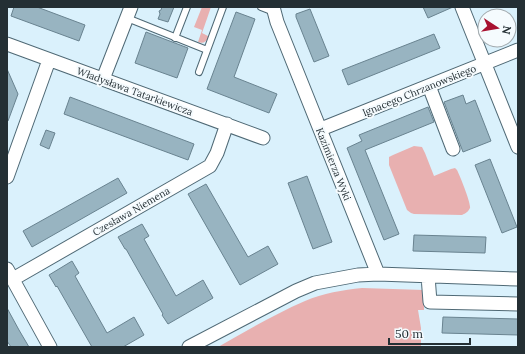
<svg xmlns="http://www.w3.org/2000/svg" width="525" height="354" font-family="Lora,serif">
<rect width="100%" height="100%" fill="#daf1fc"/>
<!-- green -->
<path fill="#e8b0b0" d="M202,7H211L202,33L208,36L209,37C206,42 203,44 198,42L202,30L194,27Z
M414,146L422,147L425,153L434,176L451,169L455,168L457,170C460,176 471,203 470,208C468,212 466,213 462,215L414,214L411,213L407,210L389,165V157L393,155Z
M362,288L424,290V310H418L421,328V347H218C246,331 275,314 305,301C323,293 343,290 362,288Z"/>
<!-- building -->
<path fill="#98b4c1" stroke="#698390" d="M14,7H37L85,25L79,41L11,16Z
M162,7H174L168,22L158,19L160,14L159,11L161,10Z
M423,7H453L428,18Z
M310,9L329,56L314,62L296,17V14Z
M236,12L255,19L234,77L277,94L269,113L207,89Z
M146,32L188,48L177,78L135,63Z
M434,34L440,48L348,85L342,70Z
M7,69L18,94L8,121L7,120Z
M463,95L466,104L475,100L491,141L463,152L444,102Z
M70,97L194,144L188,160L64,114Z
M428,107L434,122L365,150L399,234L384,240L347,148L362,141L359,135Z
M46,130L55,133L49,149L40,145Z
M490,159L517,227L502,233L475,165Z
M307,176L332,242L313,249L288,183Z
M118,178L127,193L32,247L23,231Z
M206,184L248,257L268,246L278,264L240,285L188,194Z
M142,224L149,236L144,239L176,296L203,280L213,298L168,324L162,315L163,314L139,272L126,249H125L118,237Z
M414,235L486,237L485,253L413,251Z
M72,261L79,273L75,276L107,333L134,317L144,335L123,347H92L57,286L56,287L49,275Z
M7,308L19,330L29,347H11L7,341Z
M443,317L518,319V335L442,333Z"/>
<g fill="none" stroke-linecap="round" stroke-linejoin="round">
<!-- lane casing -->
<g stroke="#4f6975" stroke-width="8">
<path id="lane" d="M261,7L274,12
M127,18L207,50
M175,38L187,7
M199,72L223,7"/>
</g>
<!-- street casing -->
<g stroke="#4f6975" stroke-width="15">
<path id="street" d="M273,7L277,22L378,274
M462,7L518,147
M7,44L263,138
M103,79L131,7
M429,86L453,149
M321,129L518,50
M7,177L49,60
M7,269L50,347
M428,276L430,302L518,304
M13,279L210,166L217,153L227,124
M189,347L296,291L315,283L358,275L378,274L518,279"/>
</g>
<!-- lane -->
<use href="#lane" stroke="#fff" stroke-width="6"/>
<!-- street -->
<use href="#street" stroke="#fff" stroke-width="13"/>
</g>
<g text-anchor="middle" stroke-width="4" stroke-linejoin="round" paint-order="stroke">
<!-- street labels -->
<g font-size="10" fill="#242f34" stroke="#f5fbfe">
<text transform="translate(419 90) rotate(-22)" y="4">Ignacego Chrzanowskiego</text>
<text transform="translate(135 91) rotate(20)" y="4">Władysława Tatarkiewicza</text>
<text transform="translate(334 164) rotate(68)" y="4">Kazimierza Wyki</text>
<text transform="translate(131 211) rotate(-30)" y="4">Czesława Niemena</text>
</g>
</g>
<!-- border -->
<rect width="525" height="354" fill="none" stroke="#242f34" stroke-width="16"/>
<!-- north arrow -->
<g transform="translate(497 28) rotate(102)"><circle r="19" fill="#f5fbfe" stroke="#a1a9ad"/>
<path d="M0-3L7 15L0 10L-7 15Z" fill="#a81130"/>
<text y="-6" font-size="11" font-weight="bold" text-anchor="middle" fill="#242f34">N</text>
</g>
<!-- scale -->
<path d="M389 338v6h81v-6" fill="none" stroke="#242f34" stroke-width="2"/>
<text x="395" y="338" font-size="12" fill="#242f34" stroke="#f5fbfe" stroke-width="3" paint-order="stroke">50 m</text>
</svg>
